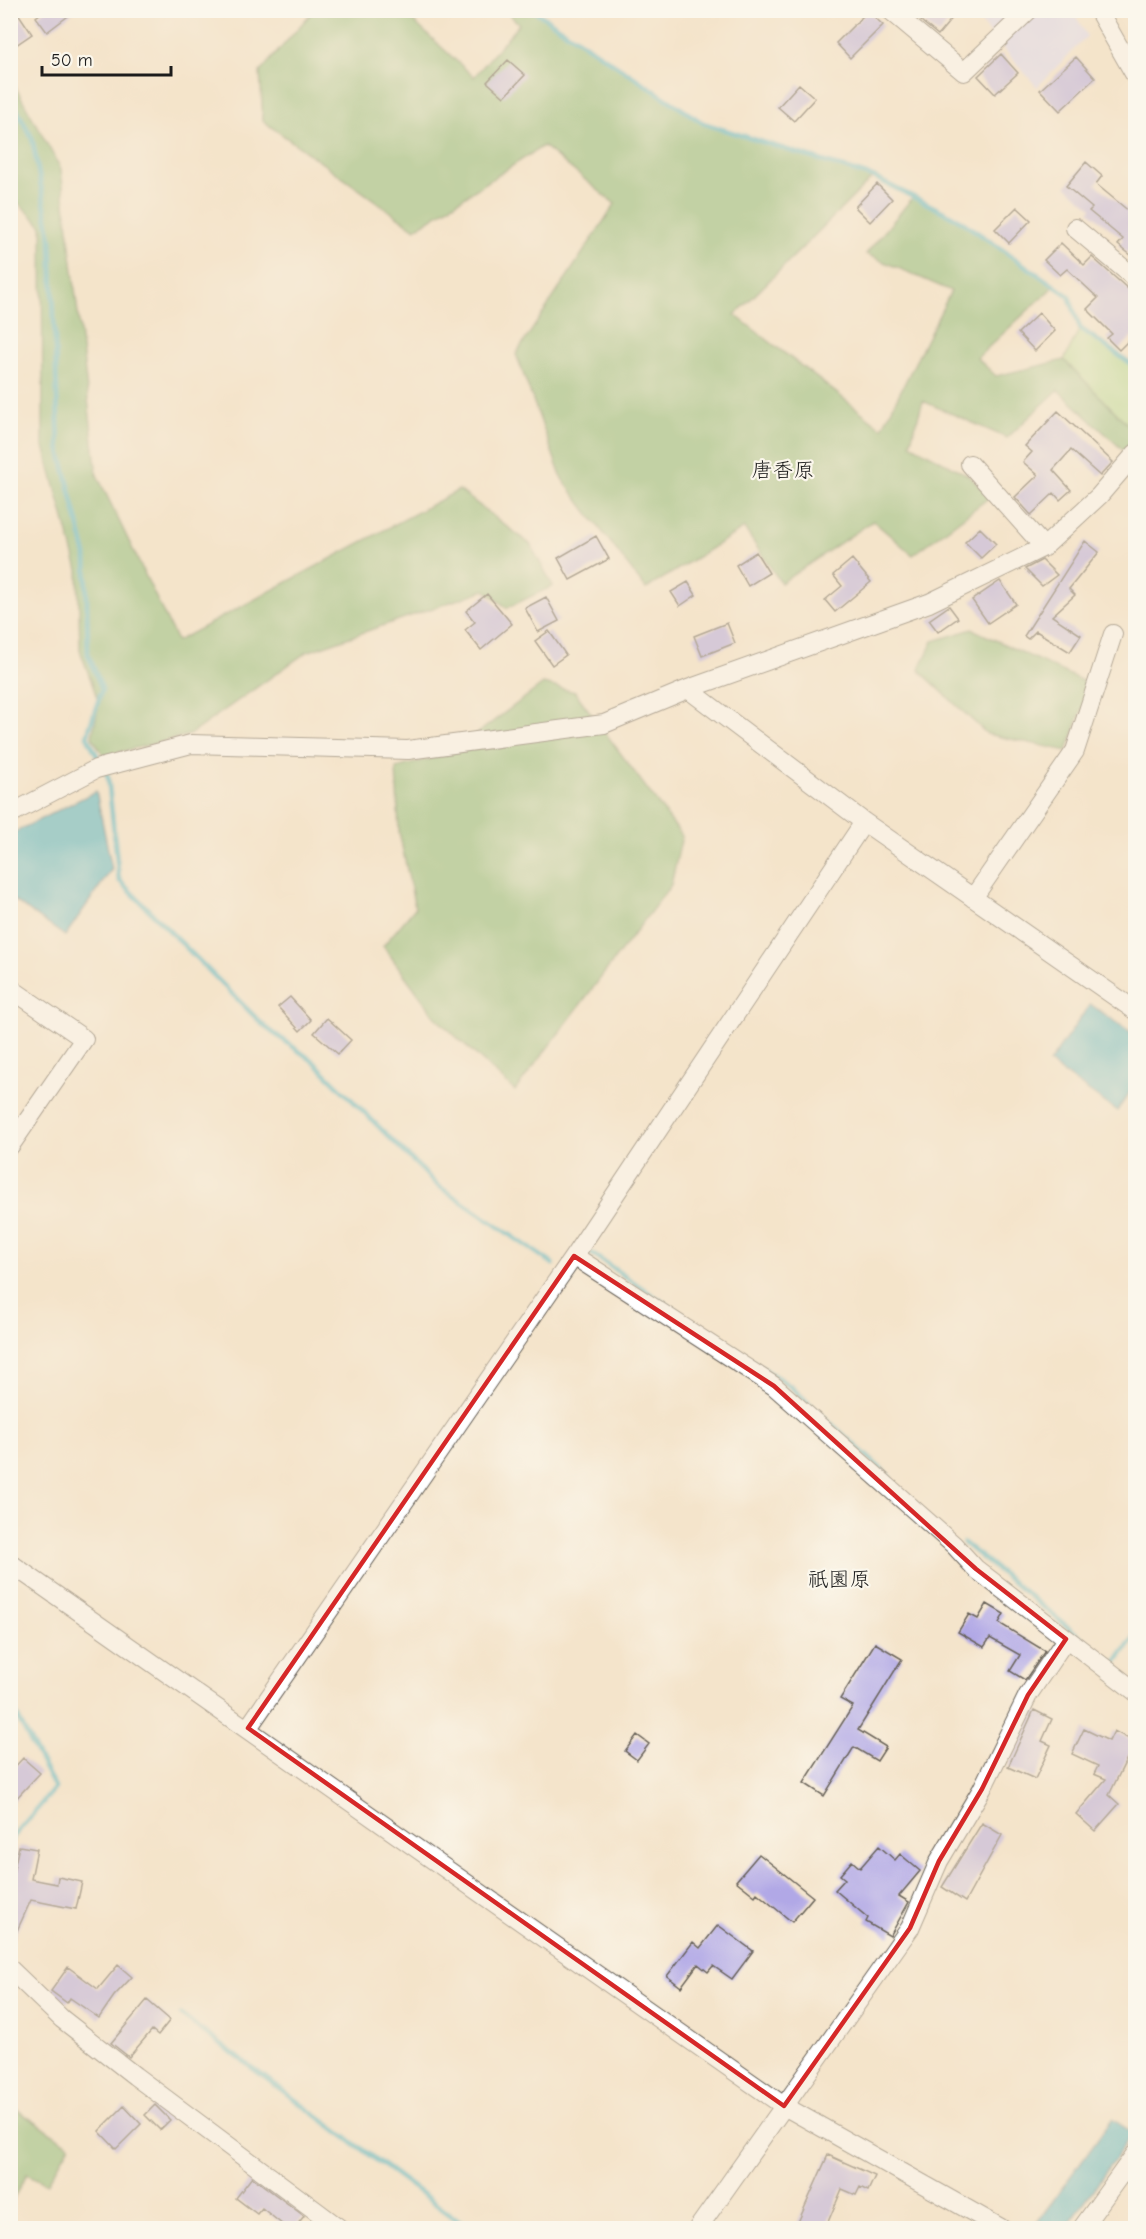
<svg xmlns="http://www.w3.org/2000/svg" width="1146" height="2239" font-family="'Comic Neue','Klee One',sans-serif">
<rect width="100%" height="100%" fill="#fbf7ec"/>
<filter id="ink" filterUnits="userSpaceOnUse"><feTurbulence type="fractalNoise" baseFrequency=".0167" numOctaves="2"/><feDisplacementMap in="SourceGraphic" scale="12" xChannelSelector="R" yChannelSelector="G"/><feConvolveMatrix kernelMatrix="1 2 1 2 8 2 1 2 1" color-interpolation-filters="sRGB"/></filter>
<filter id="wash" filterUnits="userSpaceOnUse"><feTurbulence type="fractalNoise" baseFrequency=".008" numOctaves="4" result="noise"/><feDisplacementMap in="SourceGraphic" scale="24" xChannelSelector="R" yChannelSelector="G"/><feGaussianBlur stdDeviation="1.35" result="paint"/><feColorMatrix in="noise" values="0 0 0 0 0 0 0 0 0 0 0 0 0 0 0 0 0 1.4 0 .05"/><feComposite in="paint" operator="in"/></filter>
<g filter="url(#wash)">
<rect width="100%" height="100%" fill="#f4e4cb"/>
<!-- built -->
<path fill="#d8d7f8" d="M971,11H1073L1087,36L1037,87Z"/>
<!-- green -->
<path fill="#a9da88" stroke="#627b52" stroke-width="1.5" d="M1080,328L1136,367L1135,432L1064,360Z"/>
<!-- forest -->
<path fill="#86ba74" stroke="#516b48" stroke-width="1.5" d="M401,10L474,77L519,24L506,11H540L537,14L703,122L873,177L735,315L882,428L951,291L866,254L913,197L958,219L1053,287L977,358L996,376L1064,360L1135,432V440L1125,452L1058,390L1007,438L923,401L910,444L968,475L990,497L913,555L873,521L781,583L744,528L646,589L562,479L516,354L615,204L543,146L415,229L263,121L260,72L313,11Z
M11,79L61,169L97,475L177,641L459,490L530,544L553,586L507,608L485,590L307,652L189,735L104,756L92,737L99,703L80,650L78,570L43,443L42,226L11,196Z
M972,629L1091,685L1067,751L987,734L919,670L933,641Z
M543,684L575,692L682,836L671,885L515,1091L437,1019L383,946L415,908L399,832L396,768L451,753Z
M11,2106L70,2145L47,2184L27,2174L11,2203Z"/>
<!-- water -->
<path fill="#46b2c4" stroke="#316770" stroke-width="1.5" d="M96,791L112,869L65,936L11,898V834Z
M1090,1004L1135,1035V1085L1117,1111L1049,1063Z
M1112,2119L1133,2133L1066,2228H1033Z"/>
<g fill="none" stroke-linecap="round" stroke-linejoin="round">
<!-- stream -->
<path stroke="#46b2c4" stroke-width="5" d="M533,10L703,123L873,177L958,219L1069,296L1080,328L1134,366
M10,97L32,138L51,240L59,447L86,555L88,654L102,689L87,736L108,777L119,880L265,1027L313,1061L437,1185L553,1264
M585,1249L680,1314
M705,1330L790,1386L890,1477
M964,1543L1090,1645
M1111,1662L1114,1665L1136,1635
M10,1716H17L55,1788L13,1837L10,1847
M181,2015L468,2228"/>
</g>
<g id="blocks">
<!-- building -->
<path fill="#b1a8e6" d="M10,10H16L32,34L10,49Z
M45,10H76L47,32L36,17Z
M931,10H959L938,35L921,21Z
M868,11L883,25L850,58L836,43Z
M1001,54L1018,73L995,94L978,76Z
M1076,57L1095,78L1060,111L1040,90Z
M508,60L525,75L504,97L487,82Z
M799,84L815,98L794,121L778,107Z
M1086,162L1102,176L1096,184L1136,217V259L1118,245L1123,239L1089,211L1092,208L1066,186Z
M877,184L892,199L870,222L855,207Z
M1017,207L1031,220L1009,243L995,229Z
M1061,243L1084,265L1092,257L1136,296V333L1119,350L1107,338L1112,334L1087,309L1098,298L1067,269L1060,275L1044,260Z
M1039,313L1055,331L1035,351L1018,333Z
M1058,411L1113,462L1100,476L1071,450L1053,470L1071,490L1060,500L1054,493L1031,515L1015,497L1038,475L1023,462L1032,452L1025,446Z
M980,528L996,544L981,558L965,542Z
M596,536L609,559L570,580L558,558Z
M1085,541L1099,552L1069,589L1075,595L1052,616L1081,635L1070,652L1036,631L1028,639L1024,636Z
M756,552L769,573L748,586L736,565Z
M852,559L871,582L835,612L825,600L842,586L833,575Z
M1042,560L1057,575L1042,586L1025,569Z
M1000,581L1016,604L988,623L972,600Z
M688,582L696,595L680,606L671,592Z
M487,594L512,624L481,650L465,630L475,622L466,611Z
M546,597L559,621L538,632L525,608Z
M949,606L958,618L938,632L929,620Z
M727,623L735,643L702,656L694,636Z
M549,631L566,655L552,665L535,641Z
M290,997L311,1020L300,1031L278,1007Z
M327,1018L351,1040L338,1054L314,1033Z
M987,1604L1004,1614L999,1623L1045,1651L1025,1680L1010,1671L1020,1655L990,1638L984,1647L958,1632L969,1614L978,1619Z
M875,1643L902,1659L858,1730L886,1747L877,1761L854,1747L824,1796L804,1783L853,1706L840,1699Z
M1034,1710L1052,1719L1042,1741L1051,1745L1035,1779L1008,1767Z
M1084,1729L1109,1741L1114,1731L1135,1742L1109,1795L1119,1804L1095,1831L1076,1814L1106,1779L1094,1774L1098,1766L1072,1754Z
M637,1735L649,1744L637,1760L625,1751Z
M23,1758L40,1773L10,1805V1772Z
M982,1823L1002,1835L965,1902L942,1887Z
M19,1846L37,1849L31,1879L57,1884L58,1877L82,1882L76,1909L31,1900L10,1946V1887Z
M879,1846L895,1860L900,1854L920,1871L899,1896L909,1902L890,1936L866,1922L868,1918L835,1890L845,1879L840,1875L852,1861L860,1868Z
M759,1854L813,1897L792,1922L757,1893L755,1896L736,1881Z
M718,1925L753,1951L732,1979L713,1966L708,1972L698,1964L681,1987L667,1976L693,1942L700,1948Z
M118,1965L132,1977L114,1996L99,2018L70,1998L67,2003L51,1991L68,1967L98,1989Z
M147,2000L170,2020L158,2035L152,2030L129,2057L111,2043Z
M155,2105L170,2120L160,2130L145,2115Z
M124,2106L141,2124L116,2149L99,2131Z
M828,2155L875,2176L868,2191L860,2187L856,2195L842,2189L825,2229H795Z
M252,2177L304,2216L294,2229H288L262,2208L257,2214L236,2198Z"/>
</g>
</g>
<g filter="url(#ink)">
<use href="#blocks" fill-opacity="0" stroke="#686259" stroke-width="1.5"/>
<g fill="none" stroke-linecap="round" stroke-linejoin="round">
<!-- minor casing -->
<g stroke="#686259" stroke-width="20">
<path id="minor" d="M890,10L964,72L1029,10
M1098,10L1136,77
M1075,228L1136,279
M970,464L1044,547
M688,689L864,822L1136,1011
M10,814L96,769L191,744L408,750L604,724L688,689L929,603L1044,547L1099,496L1136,453
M973,898L1075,751L1113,634
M10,988L84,1039L10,1146
M574,1256L774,1386L954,1545L976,1569L1136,1692
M10,1563L784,2106L1001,2228
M248,1728L574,1256L864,822
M10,1969L62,2019L135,2076L339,2228
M698,2228L910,1928L939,1861L982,1789L1028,1695L1066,1639
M1082,2228L1136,2153"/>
</g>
<!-- minor -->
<use href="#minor" stroke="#fff" stroke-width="18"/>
</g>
</g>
<!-- marked area -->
<path d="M0 0H1146V2239H0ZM574,1256L774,1386L976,1569L1066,1639L1028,1695L982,1789L939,1861L910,1928L784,2106L248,1728Z" fill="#f4e4cb" fill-opacity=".55" fill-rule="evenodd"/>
<path fill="none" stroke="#d62828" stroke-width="4.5" stroke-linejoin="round" d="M574,1256L774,1386L976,1569L1066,1639L1028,1695L982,1789L939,1861L910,1928L784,2106L248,1728Z"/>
<g text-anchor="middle" stroke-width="4.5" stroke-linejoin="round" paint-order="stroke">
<!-- neighbourhood labels -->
<g font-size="21" fill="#1c1c1c" stroke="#fbf7ec">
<text x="783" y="477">唐香原</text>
<text x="839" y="1586">祇園原</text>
</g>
</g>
<!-- margin -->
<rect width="1146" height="2239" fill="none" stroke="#fbf7ec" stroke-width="36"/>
<!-- scale -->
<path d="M42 66v9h129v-9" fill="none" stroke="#1c1c1c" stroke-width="3"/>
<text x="51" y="66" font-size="18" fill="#1c1c1c" stroke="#fbf7ec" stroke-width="4.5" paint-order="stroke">50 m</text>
</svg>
